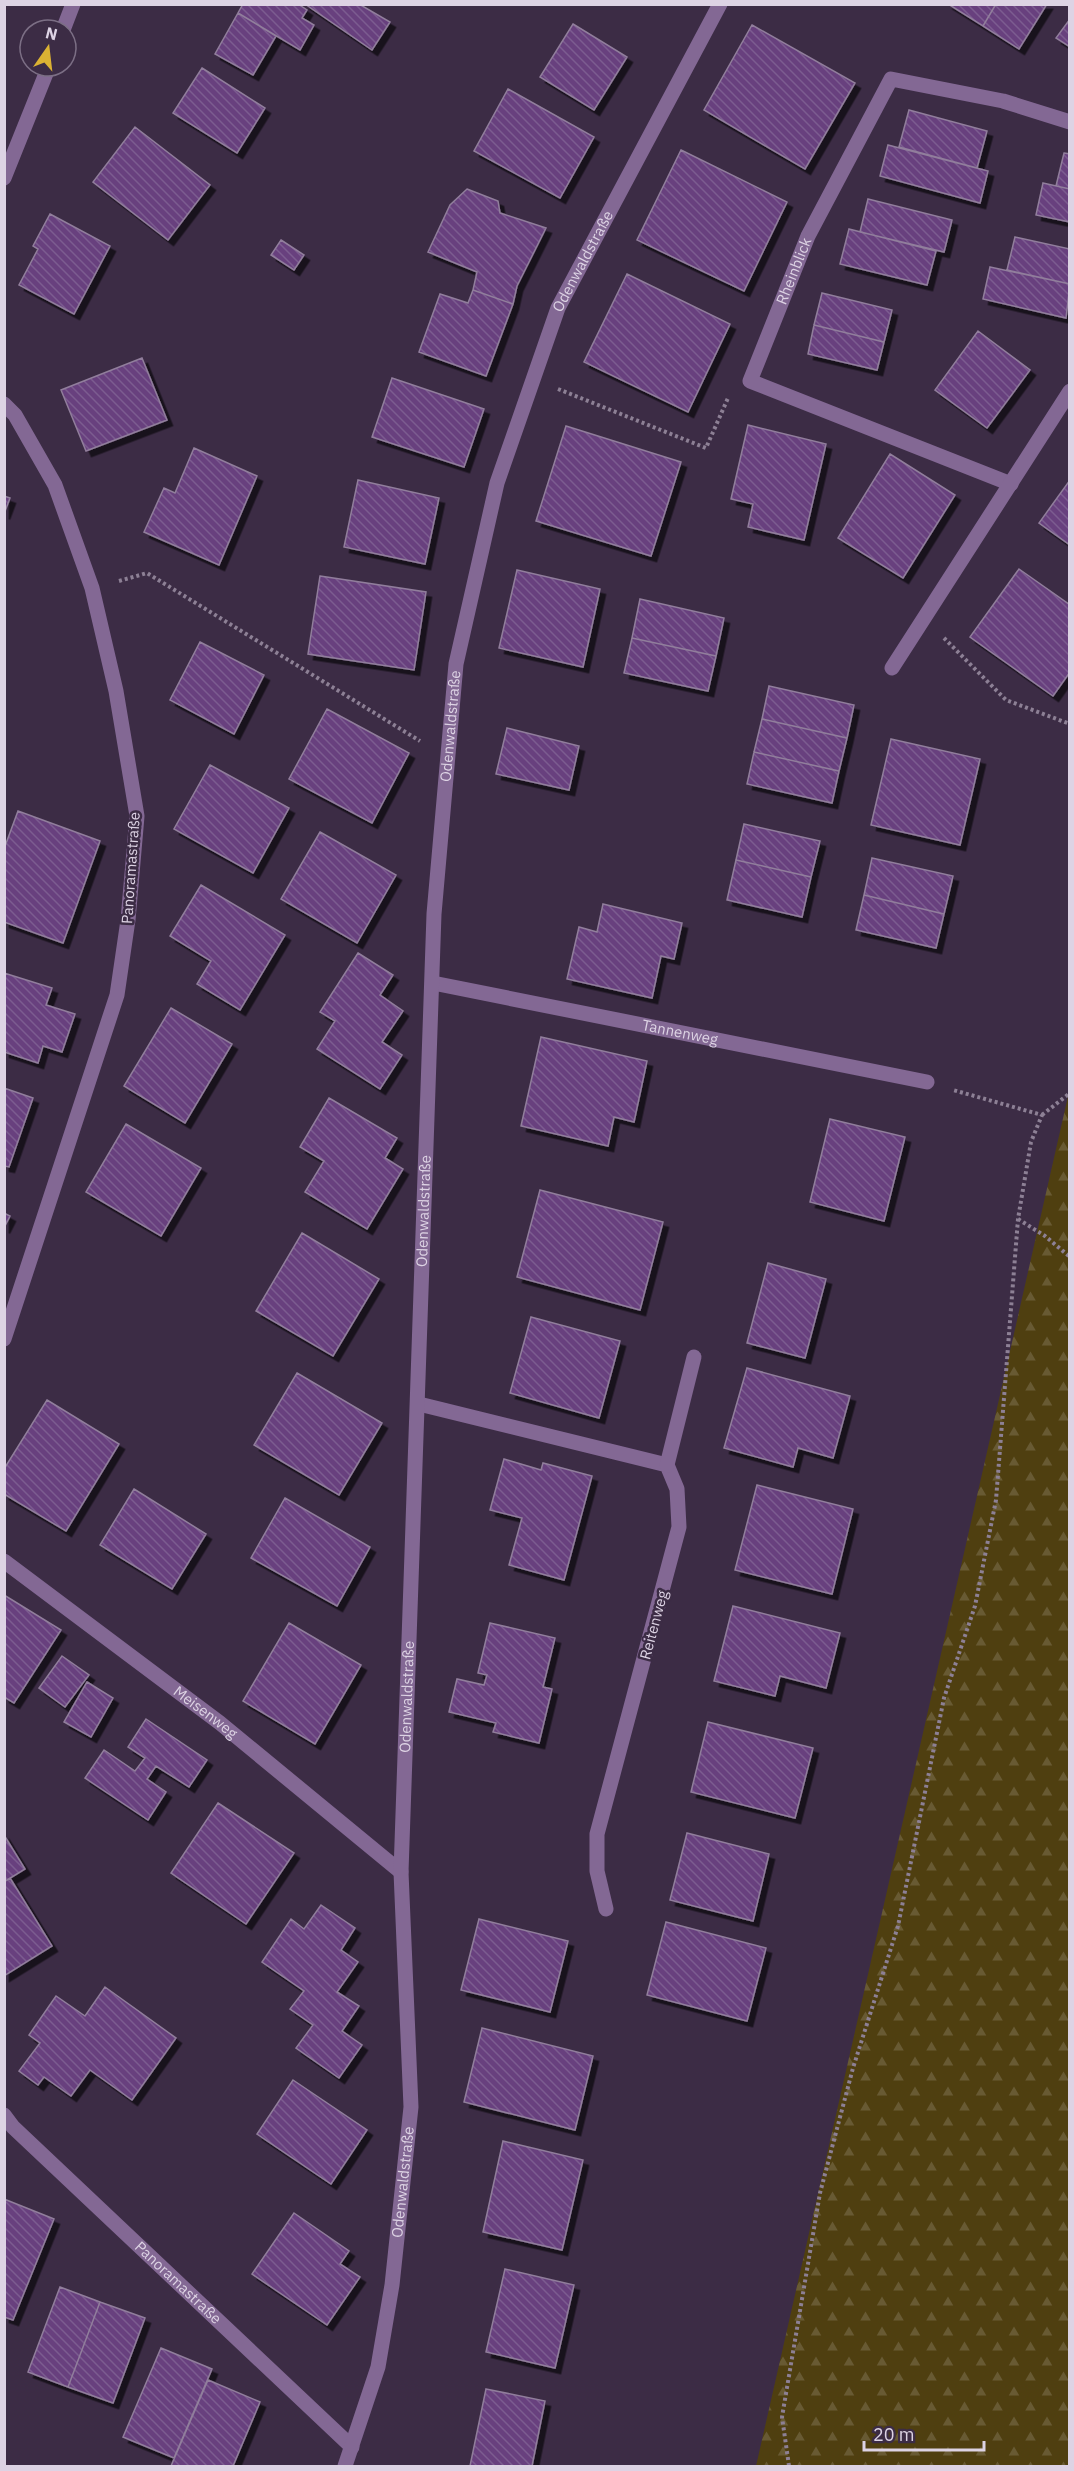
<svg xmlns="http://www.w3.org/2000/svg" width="1074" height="2471" font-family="'IBM Plex Sans',sans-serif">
<defs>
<pattern id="forest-firs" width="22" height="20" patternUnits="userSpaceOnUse" patternTransform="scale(1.5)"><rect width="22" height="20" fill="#4f3f10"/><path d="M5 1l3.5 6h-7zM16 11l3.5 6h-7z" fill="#685a33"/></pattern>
<pattern id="building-back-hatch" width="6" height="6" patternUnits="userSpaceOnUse" patternTransform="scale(1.5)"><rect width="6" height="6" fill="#67417e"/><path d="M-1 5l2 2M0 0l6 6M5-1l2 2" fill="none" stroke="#7c5c90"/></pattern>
<filter id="shadow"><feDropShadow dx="5.5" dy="5.5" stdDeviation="0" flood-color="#0009"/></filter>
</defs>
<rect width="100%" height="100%" fill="#3c2c45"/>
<!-- forest -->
<path fill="url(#forest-firs)" d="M1069,1092V2466H756Z"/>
<!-- building -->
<path fill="url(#building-back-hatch)" stroke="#917e9c" stroke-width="1.5" filter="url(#shadow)" d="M243,4H298L307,10L302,18L314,25L300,50L238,13Z
M305,4H359L390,22L372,50Z
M948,4H996L983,26Z
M996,4H1047L1019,49L983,26Z
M238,13L276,36L253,75L215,54Z
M1070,19V47L1056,38Z
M573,24L627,57L594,110L540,77Z
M752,25L855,83L805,169L704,110Z
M202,68L265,108L237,153L173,113Z
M508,89L594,137L560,198L474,151Z
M909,110L987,131L977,168L899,147Z
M135,127L210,185L168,240L93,182Z
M888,145L988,171L980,203L880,176Z
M681,150L787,202L744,291L637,240Z
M1064,153L1070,154V189L1056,186Z
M1043,183L1070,189V222L1036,215Z
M467,189L498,201L500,213L546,228L517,286L513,304L473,290L477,272L428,252L450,205Z
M868,199L952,220L944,252L860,232Z
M50,214L110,246L74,314L19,285L38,249L33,246Z
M849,229L936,251L927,285L840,264Z
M1015,237L1070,249V284L1007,270Z
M281,240L304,255L294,270L271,255Z
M990,267L1070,284L1066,318L983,299Z
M627,274L730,324L688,412L584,362Z
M473,290L513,304L486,376L419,352L440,294L468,303Z
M822,293L892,310L884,342L814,325Z
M814,325L884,342L877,370L808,354Z
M978,331L1030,370L987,428L935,390Z
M142,358L167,420L86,451L61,390Z
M392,378L484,409L464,467L372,437Z
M748,425L826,444L804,540L748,527L753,504L731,499Z
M566,426L681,462L651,556L536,521Z
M194,448L257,476L219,565L144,532L164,488L175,493Z
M890,454L955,495L903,578L838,538Z
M358,480L439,498L425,564L344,547Z
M1070,480V545L1039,523Z
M4,496L10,498L4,514Z
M1019,569L1070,605V672L1053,696L970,637Z
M517,570L600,589L583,667L499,648Z
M320,576L426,592L414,670L308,654Z
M640,599L724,618L716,656L632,638Z
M632,638L716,656L708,691L624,673Z
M200,642L264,675L234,734L170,700Z
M769,686L854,705L847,738L762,719Z
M327,709L409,753L372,823L289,779Z
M762,719L847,738L839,771L754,752Z
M507,728L579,746L569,790L496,774Z
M891,739L980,759L960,845L871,825Z
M754,752L839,771L832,803L747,784Z
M210,765L289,808L253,873L174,829Z
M18,811L100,841L63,943L4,922V849Z
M744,824L820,841L811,877L736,860Z
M320,832L396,875L357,943L281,899Z
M872,858L953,876L944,914L864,895Z
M736,860L811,877L802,917L727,900Z
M201,885L285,935L240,1010L197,984L211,961L170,936Z
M864,895L944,914L936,948L856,930Z
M603,904L682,923L674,959L661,956L652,998L567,979L579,927L597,932Z
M358,953L393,975L380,995L403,1011L382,1042L402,1055L380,1089L317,1049L335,1021L320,1012Z
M4,973L52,988L46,1005L75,1014L62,1052L43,1046L38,1063L4,1052Z
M171,1008L232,1044L185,1123L124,1086Z
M541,1037L647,1061L634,1122L614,1117L608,1146L521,1126Z
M4,1088L33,1098L9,1167L4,1166Z
M329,1098L397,1138L385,1158L403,1169L367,1229L305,1192L324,1161L300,1147Z
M830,1119L905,1137L884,1221L810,1202Z
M126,1124L201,1168L161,1236L86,1192Z
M540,1190L663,1222L640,1310L517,1277Z
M4,1213L10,1216L4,1228Z
M302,1233L379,1279L333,1356L256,1311Z
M768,1263L826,1279L805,1358L747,1343Z
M531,1317L620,1341L599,1418L510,1393Z
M747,1368L850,1396L833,1458L798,1448L793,1467L724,1448Z
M297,1373L382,1423L339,1495L254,1445Z
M47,1400L119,1444L66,1531L4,1494V1469Z
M504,1459L541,1470L543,1463L592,1476L564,1580L509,1565L522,1518L490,1510Z
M757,1485L853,1509L832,1594L735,1570Z
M134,1489L206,1534L172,1589L100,1545Z
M285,1498L370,1547L337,1606L251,1558Z
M4,1595L61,1630L14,1703L4,1697Z
M733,1606L840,1633L826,1688L780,1676L775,1696L714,1681Z
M289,1623L361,1665L315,1744L243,1701Z
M490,1623L555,1638L543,1687L552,1689L539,1743L493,1732L496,1723L449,1712L457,1679L484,1685L487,1675L478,1673Z
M62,1656L89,1675L65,1707L39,1688Z
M87,1682L113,1698L91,1737L64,1722Z
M146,1719L207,1760L189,1787L156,1766L147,1779L166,1792L148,1820L85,1778L104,1750L135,1771L145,1758L128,1747Z
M708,1722L813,1748L795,1818L691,1792Z
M218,1803L294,1853L246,1924L171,1873Z
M687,1833L769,1854L753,1921L670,1900Z
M4,1835L25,1869L4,1882Z
M10,1878L52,1946L4,1976V1882Z
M321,1905L355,1928L341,1950L358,1962L337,1992L359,2006L342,2031L362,2045L339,2078L296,2048L313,2025L290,2009L304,1991L262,1962L291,1919L304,1929Z
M479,1919L568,1941L550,2012L461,1990Z
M666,1922L766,1948L747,2021L647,1995Z
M105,1987L176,2038L132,2100L90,2070L71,2096L44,2077L38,2085L19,2071L40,2043L29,2035L56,1996L85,2016Z
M482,2028L593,2056L575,2130L464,2102Z
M293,2080L367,2130L331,2184L257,2134Z
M503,2141L583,2160L562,2250L483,2232Z
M4,2199L54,2219L13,2320L4,2317Z
M294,2213L349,2251L340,2264L360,2277L327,2325L252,2274Z
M505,2269L574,2285L555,2368L486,2352Z
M60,2287L100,2302L68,2387L28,2372Z
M100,2302L145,2318L113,2403L68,2387Z
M161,2348L212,2369L174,2458L123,2437Z
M208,2380L260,2402L233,2466H171Z
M486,2389L545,2401L532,2466H470Z"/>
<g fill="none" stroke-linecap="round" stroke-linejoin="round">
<!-- path -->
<path stroke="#8d8095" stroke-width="4" stroke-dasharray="3 3" stroke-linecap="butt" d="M558,389L706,448L728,398
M119,581L147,573L420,741
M944,638L1006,700L1070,724
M1042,1115L1070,1093
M1018,1219L1045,1236L1070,1257
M789,2466L782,2417L820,2193L853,2068L898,1926L944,1698L975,1606L996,1500L1018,1219L1031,1142L1042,1115L953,1090"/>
<!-- minor -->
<g stroke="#836894" stroke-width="15">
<path d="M63,30L73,4"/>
<path d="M4,178L49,66"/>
<path d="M4,404L15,415L55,485L92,588L116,691L137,816L128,920L117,995L4,1339"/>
<path id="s1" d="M1011,484L750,381L808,236L891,79L1003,101L1070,122"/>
<path d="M892,668L1070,391"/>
<path id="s2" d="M433,983L927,1082"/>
<path d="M419,1404L667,1465L677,1489L679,1527L597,1834V1871L606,1909"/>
<path d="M667,1465L694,1357"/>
<path id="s3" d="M4,1561L220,1723L401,1872"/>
<path id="s4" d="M4,2115L13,2127L352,2447"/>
<path id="s5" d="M345,2466L378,2367L392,2285L411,2107L401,1872L434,914L456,664L497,483L558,308L720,4"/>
</g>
</g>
<g text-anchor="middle" stroke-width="5" stroke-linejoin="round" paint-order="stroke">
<!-- street labels -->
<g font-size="15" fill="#ddd3e4" stroke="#3c2c45">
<text dy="5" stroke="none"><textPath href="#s5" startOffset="2235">Odenwaldstraße</textPath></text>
<text dy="5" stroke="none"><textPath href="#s1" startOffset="399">Rheinblick</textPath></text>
<text dy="5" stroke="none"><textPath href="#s5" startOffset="1749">Odenwaldstraße</textPath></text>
<text transform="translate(131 868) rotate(-86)" y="5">Panoramastraße</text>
<text dy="5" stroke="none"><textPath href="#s2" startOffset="252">Tannenweg</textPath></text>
<text dy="5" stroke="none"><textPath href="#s5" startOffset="1263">Odenwaldstraße</textPath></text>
<text transform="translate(654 1625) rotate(-75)" y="5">Reitenweg</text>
<text dy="5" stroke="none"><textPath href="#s5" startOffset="777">Odenwaldstraße</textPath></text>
<text dy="5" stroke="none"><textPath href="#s3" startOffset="252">Meisenweg</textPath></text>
<text dy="5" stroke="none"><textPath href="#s5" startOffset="291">Odenwaldstraße</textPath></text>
<text dy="5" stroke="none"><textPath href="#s4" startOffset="242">Panoramastraße</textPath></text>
</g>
</g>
<!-- border -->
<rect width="1074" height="2471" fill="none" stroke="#ddd3e4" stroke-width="12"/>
<!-- north arrow -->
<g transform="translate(48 48) rotate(14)"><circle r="28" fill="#3c2c45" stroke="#7c6f85" stroke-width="1.5"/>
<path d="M0-4.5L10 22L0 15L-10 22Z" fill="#dbb233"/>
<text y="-9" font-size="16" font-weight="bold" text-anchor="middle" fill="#ddd3e4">N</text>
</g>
<!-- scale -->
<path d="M864 2441v9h120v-9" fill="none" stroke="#ddd3e4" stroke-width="3"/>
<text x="873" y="2441" font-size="18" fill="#ddd3e4" stroke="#3c2c45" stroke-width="4.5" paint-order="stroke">20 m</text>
</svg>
